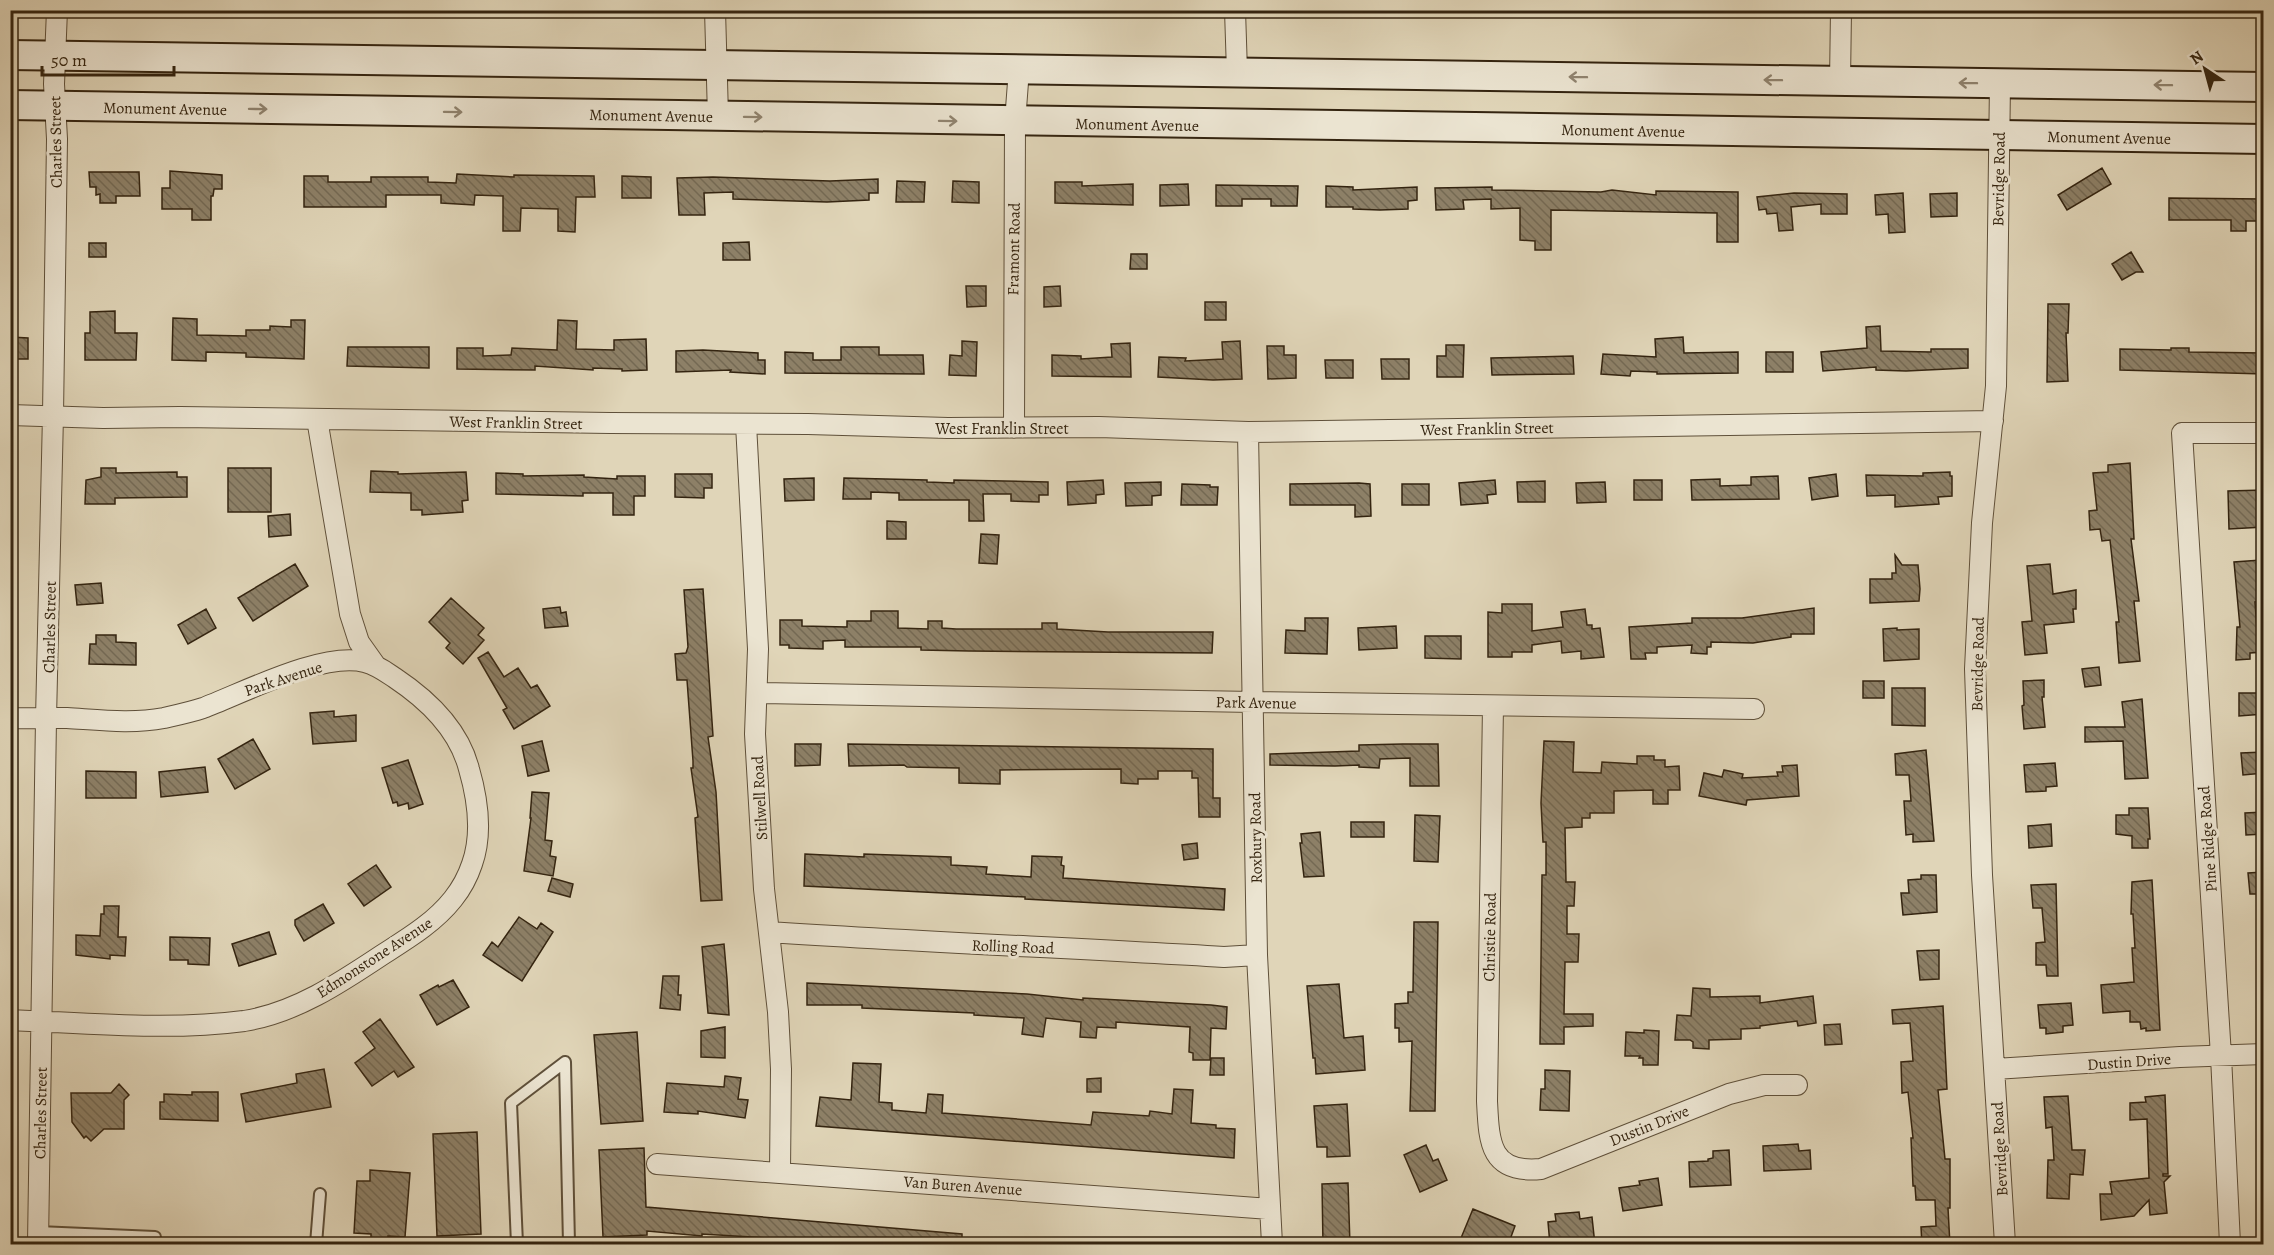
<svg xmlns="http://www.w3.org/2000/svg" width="2274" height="1255" font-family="Alegreya,serif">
<defs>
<pattern id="building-back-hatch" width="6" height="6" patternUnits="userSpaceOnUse" patternTransform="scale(1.5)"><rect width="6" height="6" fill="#8d8067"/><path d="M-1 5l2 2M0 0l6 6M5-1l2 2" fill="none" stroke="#746953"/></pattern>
</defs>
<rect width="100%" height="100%" fill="#e0d5b8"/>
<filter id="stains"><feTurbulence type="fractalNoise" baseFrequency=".00333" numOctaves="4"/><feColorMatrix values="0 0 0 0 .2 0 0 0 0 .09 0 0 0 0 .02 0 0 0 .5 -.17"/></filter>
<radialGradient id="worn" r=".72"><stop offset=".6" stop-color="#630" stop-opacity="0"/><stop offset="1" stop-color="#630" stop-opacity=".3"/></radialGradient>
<!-- building -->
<path fill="url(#building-back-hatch)" stroke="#342410" stroke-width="1.5" d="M2102,168L2111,184L2067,210L2058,195Z
M170,171L222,175V189H214L213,196H211V220H192V209H162V188H170Z
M89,172H139L140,196H116V203H100V194L96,195V187H90Z
M457,174L514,177V175L594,176L595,197H576L575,232L558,231V209L521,208L520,231H503V196L475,195L474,205L441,203V195H386V207H304V176H328V182H371V177H428V182L456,183Z
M622,176L651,177V198H622Z
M713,177L830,181L878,179V193H869V200L827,202L733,199V192L704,193L705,215H679L677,178Z
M897,181L925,182L924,202H896Z
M953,181L979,182V203L952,202Z
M1055,182H1082V186L1133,184V205L1055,203Z
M1188,184L1189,205L1160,206V185Z
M1216,185L1298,186L1297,206H1271V199H1242V206H1216Z
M1326,186L1353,187V190L1417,187V200L1408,201V209L1380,210L1353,209V207H1326Z
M1492,187V190L1601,192L1612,190L1656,195V191L1738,192V242H1717V213L1551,210V250H1535V241L1520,240V208L1491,209V199L1463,200L1464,209L1436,210L1435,188Z
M1794,193L1847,194V214H1821V204L1791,207L1793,230L1779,231L1777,213L1767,214L1766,209L1759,210L1757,197Z
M1903,193L1905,232L1889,233L1888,214L1876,215L1875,195Z
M1957,193V216L1931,217L1930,194Z
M2169,198L2264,199V221H2246V231H2231V220H2169Z
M749,242L750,260H723V243Z
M89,243H106V257H89Z
M2131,252L2143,272H2136L2122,280L2112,264Z
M1131,254H1147V269H1130Z
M966,286H986V306L967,307Z
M1060,286L1061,306L1044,307V287Z
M1205,302H1226V320H1205Z
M2048,304H2069L2068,333H2066L2068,381L2047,382Z
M115,311V333H137L136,360H85V333H90V312Z
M173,318L197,319V335L246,336V330H270V326L291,327V320H305L304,359L246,357V353L206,352V361L172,360Z
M558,320L577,321L576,349L614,350V340L646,339L647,370L622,371V369L593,368V370L535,366V370L457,369V348H483V356L511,355L512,348L557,350Z
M1880,326L1881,351L1931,352V349H1968V368L1906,371L1876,370V367L1823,371L1821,352L1867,348L1866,327Z
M10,337L28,338V359H10Z
M1683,337L1684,353L1738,352V373L1657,374V372L1631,371L1630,376L1601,374L1603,354L1656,357L1655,339Z
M962,341L977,342L976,376L949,375L950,355L962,356Z
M1240,341L1242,379L1213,380L1158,377L1159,357L1186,358L1185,361L1223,359L1222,342Z
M1130,343L1131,377L1052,376V355L1081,356V359L1112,357L1111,344Z
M1446,345H1464L1463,377H1437V356H1446Z
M1267,346H1284V355H1296V378L1268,379Z
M348,347H429V368L347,366Z
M841,347H879V355H923L924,374L785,373V352L813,353V360H841Z
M2171,348H2189V352L2264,353V374L2120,370V349L2171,350Z
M703,350L758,353V360H765V374L730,372L731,370L676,372V351Z
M1766,352H1793V372H1766Z
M1573,356L1574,374L1492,375L1491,358Z
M1381,359H1409V379H1382Z
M1325,360H1353V378H1326Z
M2130,463L2134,539H2131L2139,601H2134L2140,661L2119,663L2116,622H2119L2110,540L2102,541L2100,529L2090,530L2089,511L2097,510L2093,473L2108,472V465Z
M101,468H116V473L177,472V477H187V497L115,498V504H85L86,480L101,477Z
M228,468H271V512H228Z
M371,471L398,472V474L466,472L468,500L462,501L463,512L422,515V510H411V493L370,492Z
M1950,472V476H1952V496L1938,497L1939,504L1895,507V495L1867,496L1866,475L1923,476V473Z
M496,473L523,474V476L584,475V477L617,479V476H645V496H634V515H613V493H583V496L496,494Z
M675,474H712V488H704V498L675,497Z
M1836,474L1838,496L1812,500L1809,478Z
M1778,476L1779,499L1692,500L1691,480L1720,479V486L1751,485V477Z
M814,478V500L785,501L784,479Z
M844,478L927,480V482L954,483V480L1048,482V495H1039V502L1011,501V494H983L984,521H969V500H899V493L871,492V499H843Z
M1103,480L1104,494L1096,495V503L1068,505L1067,482Z
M1495,480L1496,494L1487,495L1488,503L1461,505L1459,483Z
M1634,480H1662V500H1634Z
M1545,481V502H1518L1517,482Z
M1161,482V495L1152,496V505L1126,506L1125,483Z
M1605,482L1606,502L1577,503L1576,483Z
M1359,483L1370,484L1371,516L1355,517V505H1290V484Z
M1182,484L1210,485V487H1218L1217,505H1181Z
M1402,484H1429V505H1402Z
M2264,490V527L2229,529L2228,491Z
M290,514L291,535L269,537L268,516Z
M887,521L906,522V539H887Z
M981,534L999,535L997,564L979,563Z
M1895,555L1902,565H1918L1920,589L1919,601L1870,603V579H1892V573H1896Z
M2261,560L2264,601L2255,602L2257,630H2264V652L2250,653V659L2236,660L2237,627H2240L2234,562Z
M295,564L308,586L253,621L238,598Z
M2050,564L2053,594L2076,590V609H2073L2074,622L2044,625L2047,653L2025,655L2022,622L2032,621L2027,566Z
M101,583L103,603L77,605L75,585Z
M703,589L713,736L708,737L716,792L722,900L701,901L695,818L698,817L691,768H693V761L687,680H677L675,654L686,653L688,647L684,590Z
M451,598L484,628L478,635L484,640L463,664L446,648L450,643L429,622Z
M1502,604H1532V631L1563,627L1561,612L1585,609L1587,625H1592V629L1600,628L1604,657L1581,659V651L1562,653L1561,641L1532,645V652H1512V657H1488V612L1502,613Z
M560,607L561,613L566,612L568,626L545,628L543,609Z
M1814,608V634H1791V637L1753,643L1711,642V647H1707V654L1691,653L1692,645L1657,647V653H1645L1646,659H1631L1629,627L1692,623V618H1742Z
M206,609L216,628L188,644L178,625Z
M871,611H898V628L928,629V621H942V628L956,629H1042V623H1057V629L1108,632H1213L1212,653L969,651L921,650V647H845V640L823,641V649L789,648V645H780V620H802V626L847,627V621H871Z
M1305,618H1328L1327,654L1285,653L1286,630L1305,631Z
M1396,626L1397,648L1359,650L1358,628Z
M1897,628V630L1919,629V659L1884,661L1883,629Z
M96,635H116V642L136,643V665L89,664L90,644H96Z
M1425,636H1461V659L1425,658Z
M488,652L504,677L518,668L531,688L537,685L550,706L514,729L503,710L507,708L478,658Z
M2099,667L2101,685L2085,687L2082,669Z
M2044,680V697H2042L2045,727L2024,729L2022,706L2024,705L2023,681Z
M1863,681H1884V698H1863Z
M1892,688H1925V726L1892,725Z
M2239,693H2264V714L2239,716Z
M2142,699L2148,778L2125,779L2123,741L2085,742V727H2125L2122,702Z
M334,711V717L356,715V741L313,744L310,713Z
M253,739L270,769L235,789L218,759Z
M542,741L549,771L528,776L522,746Z
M1544,741L1574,742L1573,772L1601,773L1602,762L1637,764V756H1654V760H1665V767L1679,766L1680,790H1668V804H1653V790L1614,791V813H1590V818H1582V827L1565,828L1566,882H1575L1574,906H1567V934H1579L1578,962H1565L1564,1014H1593V1026L1564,1027V1044H1540L1542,875H1546V842H1543L1541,803Z
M795,744H821L820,765L795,766Z
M848,744L1213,749V798H1220V817H1199L1198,778H1192V771H1158V779H1138V784L1121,783V769L1000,770V784L959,783V768L907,767L904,765L849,766Z
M1403,744H1438L1439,786H1410V758L1380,759L1379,768L1359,767V765L1335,766L1270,765V754L1359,751V745Z
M1926,750L1934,841L1913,842V834L1906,835L1904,801H1911L1909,775H1896L1895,754Z
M2264,752V773L2243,775L2241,753Z
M408,760L423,804L409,809L408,803L398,806L397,802L393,803L382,768Z
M2055,763L2057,786L2046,787V791L2026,792L2024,765Z
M1797,765L1799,796L1747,800L1746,805L1699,796L1704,773L1722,777L1724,770L1743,774L1742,778L1778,776L1777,772H1783L1782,766Z
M205,767L208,792L161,797L159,772Z
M86,771L136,772V798H86Z
M532,792L549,793L545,840L552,841L550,856L556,857L553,876L524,871L531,818H530Z
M2129,808H2148L2150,839H2148V848H2132V836L2116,834V815H2129Z
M2264,812V834L2246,835L2245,813Z
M1415,815L1440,816L1438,862L1414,861Z
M1351,822H1384V837H1351Z
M2051,824L2052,846L2029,848L2028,826Z
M1320,832L1324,876L1304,877L1300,843H1302L1301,834Z
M1197,843L1198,858L1184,860L1182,845Z
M805,854L864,857V854L951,857V865L987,867L986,874L1031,877L1032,856L1062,857L1061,865L1064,866L1063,878L1225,889L1224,910L1025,899V897L804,886Z
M376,865L391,887L364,906L348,884Z
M2264,872V894H2250L2248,873Z
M1921,875H1936L1937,912L1903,915L1901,893H1909L1908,880L1921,879Z
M552,878L573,884L570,897L548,891Z
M2152,880L2160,1030L2146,1031V1028L2141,1029L2140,1022H2130V1011L2103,1013L2101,985L2134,982L2132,948H2135L2133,914H2131L2132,882Z
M2056,884L2058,976H2047L2046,965H2036V943L2045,942L2042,908H2033L2031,885Z
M323,904L334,923L304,941L295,925V920Z
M104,906H119L118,937H126L125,956L110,955V959L76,955V935L100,936L101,914H104Z
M519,917L537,929L541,923L553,932L522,981L483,955L492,942L498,947Z
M1414,922H1438L1435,1111H1410L1412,1041L1399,1042V1028H1395V1004L1408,1003V992H1413Z
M269,932L276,954L239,966L232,944Z
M170,937L210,938L209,965L188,964V960H170Z
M724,944L727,979L729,1015L708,1013L702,947Z
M1939,950V979L1920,980L1917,951Z
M663,976H679L678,995H681L680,1010L660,1008Z
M453,980L469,1007L437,1025L420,995L438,985L439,987Z
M807,983L1027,994L1083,1000V998L1211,1005L1227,1007L1226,1029L1211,1028L1210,1060H1193V1053L1189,1052L1190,1027L1116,1022V1028L1097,1027L1096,1038L1080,1037L1081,1022L1046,1018L1043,1037L1022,1034L1024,1018L974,1015V1013L862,1008V1005H807Z
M1339,984L1344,1038L1363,1036L1365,1070L1316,1074L1315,1058H1313L1307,986Z
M1693,988L1710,989V997L1760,996V1003L1813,996L1816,1023L1798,1026L1797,1021L1760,1026V1028L1741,1029V1039L1709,1040V1049L1693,1048V1042L1690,1040H1675L1677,1015L1691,1016Z
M2071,1003L2073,1025L2063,1026V1032L2046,1034V1028H2040L2038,1005Z
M1943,1006L1947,1089L1938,1090L1945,1159H1950V1208H1948L1950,1245H1922L1921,1227L1936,1226L1935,1200H1916L1915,1186H1913L1911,1138H1913L1908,1092L1902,1093L1901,1062L1913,1061L1910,1023L1893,1024L1892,1010Z
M380,1019L414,1067L398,1077L394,1071L372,1086L355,1063L375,1048L363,1032Z
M1840,1024L1842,1044L1825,1045L1824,1025Z
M725,1027V1058L701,1057V1031Z
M1644,1030L1659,1031L1658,1065H1643V1058H1639L1640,1056H1625L1626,1032L1644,1033Z
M637,1032L643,1121L601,1124L594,1035Z
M1211,1058H1224V1075H1210Z
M853,1063L881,1064L879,1102L892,1103V1110L926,1113L928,1094L943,1095L942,1113L1091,1125L1093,1112L1149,1116L1150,1111L1172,1114L1174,1089L1193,1090L1191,1123L1216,1125V1128L1235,1129L1234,1158L816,1126L820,1097L851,1100Z
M324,1069L331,1107L246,1122L241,1094L297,1083L296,1074Z
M1545,1070L1570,1071L1569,1111L1540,1110L1541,1089H1545Z
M725,1076L741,1078L738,1099L748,1100L745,1118L698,1111V1114L664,1112L667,1083L724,1087Z
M1101,1078V1092H1087V1079Z
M119,1084L129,1095L124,1100V1129H104L91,1141L86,1136L84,1138L72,1122L71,1093H111Z
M192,1092H218V1121L160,1119V1102H164V1094L192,1095Z
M2165,1095L2168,1174H2163V1176H2170L2164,1182L2167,1213L2150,1215L2149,1200L2134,1216L2101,1220L2100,1194H2112L2110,1182L2149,1178L2147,1119L2130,1120V1103L2146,1102L2145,1097Z
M2068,1096L2072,1150H2085L2083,1175L2070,1174L2069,1199L2047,1198L2048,1160H2054L2052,1127L2046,1128L2044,1097Z
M1347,1104L1350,1156L1327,1157V1147H1317L1314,1106Z
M477,1132L481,1234L437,1236L433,1134Z
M1798,1144L1799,1151L1810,1150L1811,1169L1764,1171L1763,1146Z
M1426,1145L1433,1161L1438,1159L1447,1180L1420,1192L1404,1155Z
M644,1148L646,1207L962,1234V1245H826L798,1242V1245H766L767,1238L702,1234V1236L647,1231V1235L603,1237L599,1150Z
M1729,1150L1731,1185L1690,1187L1689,1162L1708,1161V1159L1713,1158V1151Z
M370,1170L410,1173L405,1237L388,1236V1240L371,1239V1234L354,1233L357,1181H370Z
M1658,1178L1662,1205L1623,1211L1619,1188L1640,1185L1639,1181Z
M1348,1183L1350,1245H1323L1322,1184Z
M1473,1209L1515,1226L1508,1245H1478L1461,1238Z
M1579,1212L1580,1219L1592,1217L1595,1245H1550L1548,1222L1556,1221L1555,1214Z"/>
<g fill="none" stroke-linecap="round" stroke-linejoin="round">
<!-- lane casing -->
<g stroke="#5f503a" stroke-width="14">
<path id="lane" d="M38,1232L155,1237
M316,1244L320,1194
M517,1244L511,1103L565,1062L569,1244"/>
</g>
<!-- street casing -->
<g stroke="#5f503a" stroke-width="22">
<path id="street" d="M715,10L718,116
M1235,10L1237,72
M1840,81L1841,10
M2000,83L1996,386L1982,523L1975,669L1982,875L2005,1244
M10,415L103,418L180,417L610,423L808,424L948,428L1099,427L1248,432L1993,421
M317,419L350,614L359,642L376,666
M746,424L758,649L755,734L764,889L778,1012L781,1069L780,1171
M1014,428L1015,122L1019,69
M1248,432L1257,955L1272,1244
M757,693L1253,702L1754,709
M1493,706L1487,1101C1489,1141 1489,1174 1541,1169L1729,1094L1764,1085H1797
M10,718C29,719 49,717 67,718C100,720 132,724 164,718C177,715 191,712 203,708C243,693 323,651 365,662C377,665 386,672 395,678C428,700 459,730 469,769C478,800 483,833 472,864C468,876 461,889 453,899C434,923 407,939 382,955C340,983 295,1013 244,1021C169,1031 86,1023 10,1020
M769,932C920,942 1072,948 1224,957L1257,955
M1995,1069L2180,1057L2264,1054
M657,1164L1270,1209
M38,1244L46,719L53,415L57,139L54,84L57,10
M2230,1244L2221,1056L2182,433H2264"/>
</g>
<!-- secondary casing -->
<g stroke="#342410" stroke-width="32">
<path id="secondary" d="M10,55L2264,87
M10,105L2264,139"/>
</g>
<!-- lane -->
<use href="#lane" stroke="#ebe4d1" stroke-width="10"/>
<!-- street -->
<use href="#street" stroke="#ebe4d1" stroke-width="20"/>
<!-- secondary -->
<use href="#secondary" stroke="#ebe4d1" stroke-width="28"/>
</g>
<!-- one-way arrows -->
<defs><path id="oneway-shaft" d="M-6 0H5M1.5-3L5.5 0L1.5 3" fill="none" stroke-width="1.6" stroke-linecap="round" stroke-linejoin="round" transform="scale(1.5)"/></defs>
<g stroke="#908470">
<use href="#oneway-shaft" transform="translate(1578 77) rotate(-179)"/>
<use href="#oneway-shaft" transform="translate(1773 80) rotate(-179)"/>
<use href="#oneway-shaft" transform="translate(1968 83) rotate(-179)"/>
<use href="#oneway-shaft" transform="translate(2163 85) rotate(-179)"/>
<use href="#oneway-shaft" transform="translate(258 109) rotate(1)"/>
<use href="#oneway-shaft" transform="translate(453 112) rotate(1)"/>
<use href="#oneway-shaft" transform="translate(753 117) rotate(1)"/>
<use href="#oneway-shaft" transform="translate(948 121) rotate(1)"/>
</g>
<g text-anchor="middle" stroke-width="6" stroke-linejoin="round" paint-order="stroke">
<!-- street labels -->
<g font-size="16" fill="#342410" stroke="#ebe4d1">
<text transform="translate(165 108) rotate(1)" y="6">Monument Avenue</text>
<text transform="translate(651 115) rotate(1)" y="6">Monument Avenue</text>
<text transform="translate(1137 124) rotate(1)" y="6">Monument Avenue</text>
<text transform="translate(1623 130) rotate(1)" y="6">Monument Avenue</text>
<text transform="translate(2109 137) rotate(1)" y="6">Monument Avenue</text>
<text transform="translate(55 142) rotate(-91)" y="6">Charles Street</text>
<text transform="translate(1998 179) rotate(-89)" y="6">Bevridge Road</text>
<text transform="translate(1013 249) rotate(-89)" y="6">Framont Road</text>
<text transform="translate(516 422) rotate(1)" y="6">West Franklin Street</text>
<text x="1002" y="434">West Franklin Street</text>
<text transform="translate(1487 428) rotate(-1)" y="6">West Franklin Street</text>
<text transform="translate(49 627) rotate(-89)" y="6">Charles Street</text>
<text transform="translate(1977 664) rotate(-89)" y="6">Bevridge Road</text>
<text transform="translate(283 678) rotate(-18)" y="6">Park Avenue</text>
<text transform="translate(1256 702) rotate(1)" y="6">Park Avenue</text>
<text transform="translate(759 798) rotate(-93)" y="6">Stilwell Road</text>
<text transform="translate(1255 838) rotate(-91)" y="6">Roxbury Road</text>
<text transform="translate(2207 839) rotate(-94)" y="6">Pine Ridge Road</text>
<text transform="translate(1489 937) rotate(-89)" y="6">Christie Road</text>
<text transform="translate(1013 946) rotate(2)" y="6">Rolling Road</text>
<text transform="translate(374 957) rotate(-33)" y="6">Edmonstone Avenue</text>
<text transform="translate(2129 1061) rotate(-4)" y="6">Dustin Drive</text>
<text transform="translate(40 1113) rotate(-89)" y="6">Charles Street</text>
<text transform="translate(1649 1125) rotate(-22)" y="6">Dustin Drive</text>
<text transform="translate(1999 1149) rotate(-93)" y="6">Bevridge Road</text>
<text transform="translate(963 1185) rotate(4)" y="6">Van Buren Avenue</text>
</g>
</g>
<!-- margin -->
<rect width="2274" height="1255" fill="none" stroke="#e0d5b8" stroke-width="36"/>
<rect x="12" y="12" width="2250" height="1231" fill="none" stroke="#342410" stroke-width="3"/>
<rect x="18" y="18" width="2238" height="1219" fill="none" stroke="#342410" stroke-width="1.5"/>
<!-- north arrow -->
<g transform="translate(2205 69) rotate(324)" stroke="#ebe4d1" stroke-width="4.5" paint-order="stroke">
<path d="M0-4.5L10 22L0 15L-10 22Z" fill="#342410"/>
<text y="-9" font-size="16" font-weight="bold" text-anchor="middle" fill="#342410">N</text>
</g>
<!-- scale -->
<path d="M42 66v9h132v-9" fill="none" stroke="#342410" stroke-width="3"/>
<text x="51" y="66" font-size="18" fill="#342410" stroke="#ebe4d1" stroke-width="4.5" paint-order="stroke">50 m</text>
<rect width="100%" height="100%" filter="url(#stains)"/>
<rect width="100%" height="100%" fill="url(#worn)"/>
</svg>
